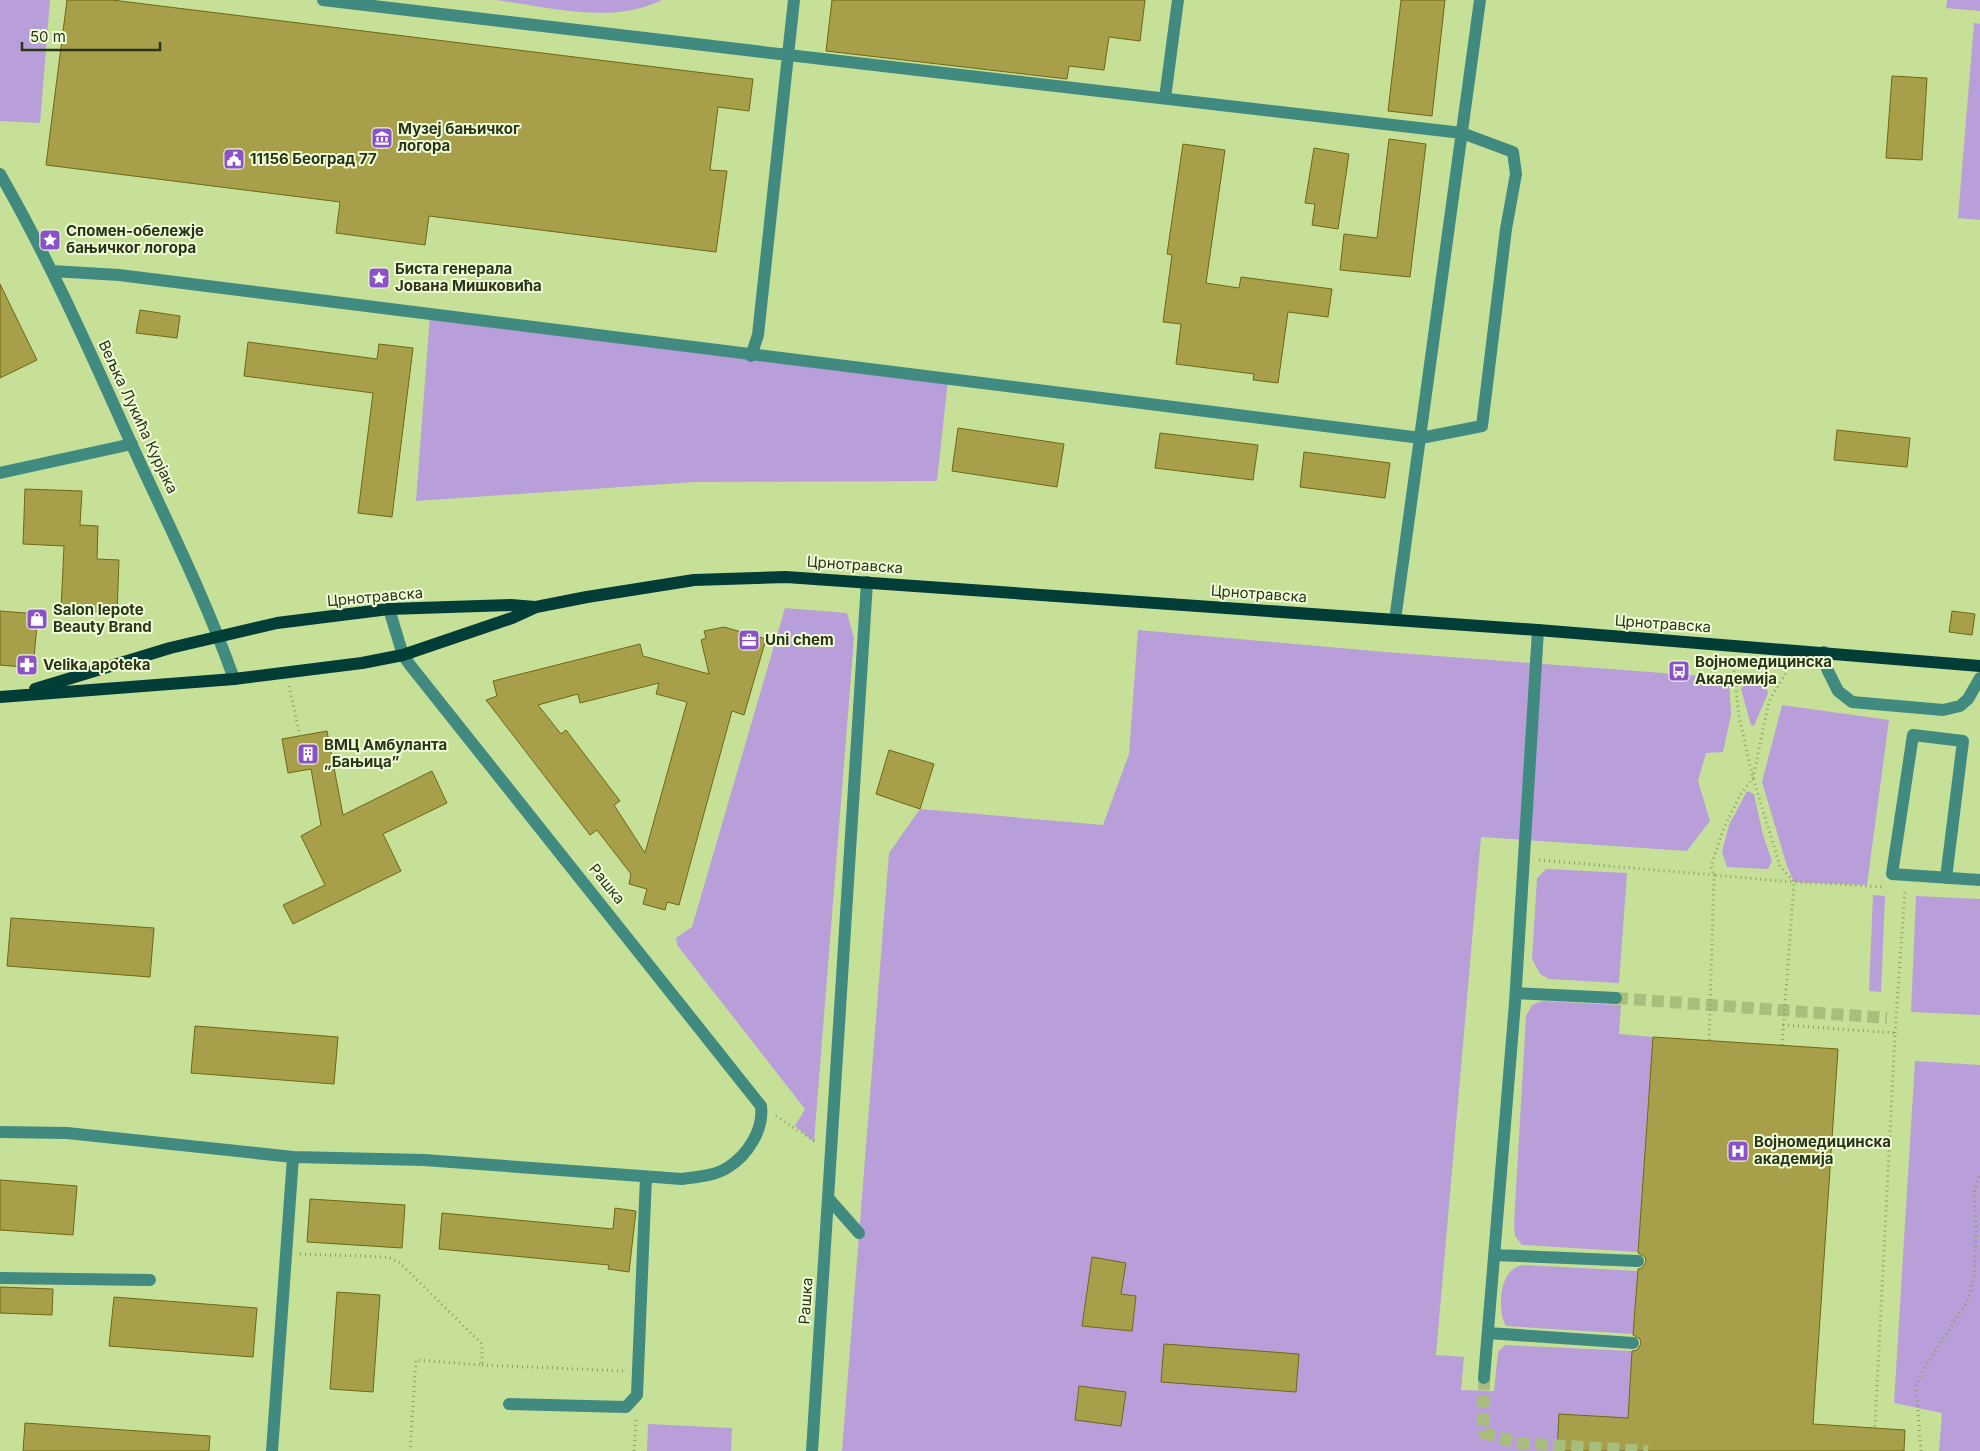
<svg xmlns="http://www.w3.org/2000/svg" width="1980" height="1451" font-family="Inter,sans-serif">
<rect width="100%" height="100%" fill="#c7e097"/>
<!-- green -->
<path fill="#b89fd9" d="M0,0H50L40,123L0,121Z
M496,0H662C612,25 550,7 496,0Z
M1947,0H1980V11L1946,8Z
M1974,23L1980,24V220L1958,218Z
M430,314L948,380L937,481L695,482L416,501Z
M785,608L847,613L854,638L814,1142L795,1126L805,1109L677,945L676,938L692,927Z
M1138,630L1385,652L1729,678L1731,715L1723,752L1706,753L1698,781L1710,821L1687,851L1481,837L1436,1355L1464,1357L1461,1390L1494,1391L1498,1352L1505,1345L1632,1351L1628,1418L1560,1414L1557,1451H842L889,853L920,809L1103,825L1129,754Z
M1755,680L1766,685L1768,693L1754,726L1751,725L1741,689L1746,682Z
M1782,705L1889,720L1867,885L1794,882L1787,866L1762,782Z
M1747,791L1754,794L1763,835L1772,861L1768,869L1727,867L1722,852L1729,825Z
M1546,869L1627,873L1619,983L1549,979L1540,974L1532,959L1537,878Z
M1873,895L1885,896L1881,992L1869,991Z
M1916,896L1980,899V1015L1911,1012Z
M1542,1001L1621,1005L1619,1034L1653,1037L1638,1252L1522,1245L1515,1236L1514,1224L1526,1016L1532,1005Z
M1915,1061L1980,1065V1451H1939L1942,1413L1894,1403Z
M1523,1265L1638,1271L1633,1334L1506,1326C1498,1312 1499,1281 1512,1270C1515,1267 1520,1266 1523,1265Z
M648,1424L732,1428L731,1451H647Z"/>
<!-- building -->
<path fill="#a79f4a" stroke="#6f6715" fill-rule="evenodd" d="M67,0H112L753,79L749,111L718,107L710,170L727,171L716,252L429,216L425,245L336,233L340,202L46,165Z
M832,0H1145L1140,41L1109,37L1104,70L1069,66L1067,79L826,51Z
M1401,0H1445L1432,116L1388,111Z
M1892,76L1927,78L1922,160L1886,158Z
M1389,139L1426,144L1410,277L1340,270L1344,234L1377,238Z
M1183,144L1225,150L1206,283L1239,288L1241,277L1332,289L1328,317L1288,312L1278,383L1253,380L1254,374L1176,364L1181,324L1163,322L1172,255L1167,254Z
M1314,148L1349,154L1338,229L1312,225L1315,204L1305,203Z
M0,284L37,360L0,378Z
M140,310L180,316L177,338L136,333Z
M248,342L377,359L379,344L413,348L392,517L358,513L373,393L244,376Z
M958,428L1064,444L1057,487L952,471Z
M1837,430L1910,438L1907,467L1834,460Z
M1160,433L1258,445L1253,480L1155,468Z
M1304,452L1390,463L1385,498L1300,487Z
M25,489L82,491L80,525L98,526L97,559L119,560L117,613L61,610L64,546L23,544Z
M0,611L38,614L33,668L0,665Z
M1952,611L1975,614L1972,635L1949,632Z
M724,627L766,639L744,715L732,711L679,905L667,902L665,910L643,904L647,889L629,884L631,874L597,830L590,835L486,700L497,696L493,681L640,644L643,656L709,674L701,640L706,638L704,631ZM659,683L656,694L687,702L645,853L614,805L620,801L566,730L561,734L538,705L578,694L580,703Z
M327,731L343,815L432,771L447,803L383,834L401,871L293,924L283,905L325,885L301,836L321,825L311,769L288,773L282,739Z
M889,750L934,764L920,809L876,794Z
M11,918L154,928L150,977L7,966Z
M195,1026L338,1037L334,1084L191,1073Z
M1653,1037L1838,1049L1813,1424L1905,1430L1904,1451H1557L1559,1414L1628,1418L1632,1351L1637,1350L1641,1344L1640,1339L1633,1335L1638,1269L1642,1268L1646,1262L1645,1257L1638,1253Z
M0,1180L77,1186L73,1235L0,1230Z
M310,1199L405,1205L402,1248L307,1242Z
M615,1208L636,1211L629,1272L608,1269L609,1265L439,1249L442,1213L613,1229Z
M1092,1257L1126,1263L1121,1294L1136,1296L1132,1331L1082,1326Z
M0,1287L53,1289L52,1315L0,1313Z
M337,1292L380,1295L373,1392L330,1389Z
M114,1297L257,1308L253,1357L109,1346Z
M1164,1344L1299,1354L1296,1392L1161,1382Z
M1079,1386L1126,1392L1121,1426L1075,1420Z
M25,1423L210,1436L209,1451H23Z"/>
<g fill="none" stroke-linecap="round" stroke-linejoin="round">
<!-- minor-tunnel -->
<path stroke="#a8be7d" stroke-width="12" stroke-dasharray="12 6" stroke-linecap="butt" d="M1616,998L1887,1018
M1484,1378V1433L1517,1443L1648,1451"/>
<!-- path -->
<path stroke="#8b9e66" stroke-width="3" stroke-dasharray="1 4" stroke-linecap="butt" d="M1733,661L1739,717L1753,778L1780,866L1794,882L1714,875L1711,866L1723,830L1740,795L1753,778L1769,701L1790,666
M289,686L300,736
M1539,860L1714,875L1709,1041
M1783,1025L1895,1033L1875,1427
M1895,1033L1905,890
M1782,1045L1794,882L1885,887
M776,1116L817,1143
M300,1254L388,1257L400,1263L482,1344V1365L416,1360L410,1451
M482,1365L624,1371
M634,1451L636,1419
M1921,1451L1916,1386L1922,1372L1969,1298L1974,1278L1976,1228L1974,1193L1980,1173"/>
<!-- minor -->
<path stroke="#408a80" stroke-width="12" d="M323,0L788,55L794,0
M1165,98L1178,0
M0,174C50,261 90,352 131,443C167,522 205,597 234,679
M52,271L119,275L1421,438L1482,426L1506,229L1516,174L1513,152L1462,133L788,55L758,335L751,356
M0,473L132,444
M1395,620L1480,0
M1824,652L1827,669L1838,691L1852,702L1943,710L1960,706L1968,699L1980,678
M1946,878L1963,741L1913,735L1892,874L1980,880
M1516,993L1616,998
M0,1132L67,1133L293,1157L424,1160L682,1179C696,1177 714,1176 727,1168C747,1156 764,1130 761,1106L410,665L403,655L389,609
M829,1199L859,1233
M1494,1255L1638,1261
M0,1278L150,1280
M1488,1333L1633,1343
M1484,1378L1515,1003L1538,630
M509,1404L626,1407L637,1395L646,1177
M272,1451L293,1157
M812,1451L867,582"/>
<!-- major -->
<path stroke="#023d37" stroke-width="12" d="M35,689L170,648L277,623L389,609L511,605L535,607
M0,697L234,679L362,663L403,655L512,618L536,607L587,597L694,580L786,577L1538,630L1980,666"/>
</g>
<!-- icons -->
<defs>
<g id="museum-square" transform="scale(1.125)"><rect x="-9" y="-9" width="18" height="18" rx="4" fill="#8b51c8" stroke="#eefcd8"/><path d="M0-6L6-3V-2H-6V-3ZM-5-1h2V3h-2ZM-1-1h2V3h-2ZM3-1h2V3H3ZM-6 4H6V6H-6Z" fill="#fff"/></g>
<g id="civic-square" transform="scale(1.125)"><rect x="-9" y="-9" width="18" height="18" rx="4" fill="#8b51c8" stroke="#eefcd8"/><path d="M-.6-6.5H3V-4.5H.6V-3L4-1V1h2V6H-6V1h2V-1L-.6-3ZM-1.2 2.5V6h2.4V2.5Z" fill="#fff"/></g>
<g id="sight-square" transform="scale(1.125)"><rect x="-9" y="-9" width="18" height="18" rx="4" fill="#8b51c8" stroke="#eefcd8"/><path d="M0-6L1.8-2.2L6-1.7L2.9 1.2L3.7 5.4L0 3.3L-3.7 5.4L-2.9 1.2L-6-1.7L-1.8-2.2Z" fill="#fff"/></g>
<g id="shop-square" transform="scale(1.125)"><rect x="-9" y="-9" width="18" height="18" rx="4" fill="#8b51c8" stroke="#eefcd8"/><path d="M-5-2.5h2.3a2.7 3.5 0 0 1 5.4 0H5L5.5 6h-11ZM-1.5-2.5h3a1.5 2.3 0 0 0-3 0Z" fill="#fff"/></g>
<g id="office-square" transform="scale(1.125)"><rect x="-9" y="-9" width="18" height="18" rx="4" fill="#8b51c8" stroke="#eefcd8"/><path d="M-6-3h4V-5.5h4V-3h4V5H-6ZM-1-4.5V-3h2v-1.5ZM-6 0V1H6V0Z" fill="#fff"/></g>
<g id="pharmacy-square" transform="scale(1.125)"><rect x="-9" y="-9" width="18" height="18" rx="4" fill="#8b51c8" stroke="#eefcd8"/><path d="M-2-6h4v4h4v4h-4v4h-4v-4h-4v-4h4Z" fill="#fff"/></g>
<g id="bus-square" transform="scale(1.125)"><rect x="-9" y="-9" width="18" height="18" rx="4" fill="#8b51c8" stroke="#eefcd8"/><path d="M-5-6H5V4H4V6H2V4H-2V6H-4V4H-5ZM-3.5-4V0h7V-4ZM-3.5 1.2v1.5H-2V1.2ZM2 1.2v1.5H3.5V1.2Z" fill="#fff"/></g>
<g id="building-square" transform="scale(1.125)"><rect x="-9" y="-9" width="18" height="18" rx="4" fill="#8b51c8" stroke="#eefcd8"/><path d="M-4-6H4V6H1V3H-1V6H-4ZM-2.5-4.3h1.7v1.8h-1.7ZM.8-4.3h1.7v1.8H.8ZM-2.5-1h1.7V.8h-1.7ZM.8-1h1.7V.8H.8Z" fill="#fff"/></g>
<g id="hospital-square" transform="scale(1.125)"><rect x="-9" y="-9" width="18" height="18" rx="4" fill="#8b51c8" stroke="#eefcd8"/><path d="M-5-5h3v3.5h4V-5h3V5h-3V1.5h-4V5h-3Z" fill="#fff"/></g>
</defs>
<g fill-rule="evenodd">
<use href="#museum-square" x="382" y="138"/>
<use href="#civic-square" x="234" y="159"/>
<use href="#sight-square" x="50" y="240"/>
<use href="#sight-square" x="379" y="278"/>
<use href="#shop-square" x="37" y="619"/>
<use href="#office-square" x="749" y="640"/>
<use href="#pharmacy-square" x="27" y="665"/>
<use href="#bus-square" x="1679" y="671"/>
<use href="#building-square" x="308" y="754"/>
<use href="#hospital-square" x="1738" y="1151"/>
</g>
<g text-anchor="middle" stroke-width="4" stroke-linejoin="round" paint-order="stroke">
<!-- poi labels -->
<g font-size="15" font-weight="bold" fill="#2b3417" stroke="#eefcd8" text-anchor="start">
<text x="398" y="134">Музеј бањичког<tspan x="398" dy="17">логора</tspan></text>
<text x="250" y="164">11156 Београд 77</text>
<text x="66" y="236">Спомен-обележје<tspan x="66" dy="17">бањичког логора</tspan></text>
<text x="395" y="274">Биста генерала<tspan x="395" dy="17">Јована Мишковића</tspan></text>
<text x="53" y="615">Salon lepote<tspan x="53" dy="17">Beauty Brand</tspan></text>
<text x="765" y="645">Uni chem</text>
<text x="1695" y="667">Војномедицинска<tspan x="1695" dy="17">Академија</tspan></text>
<text x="43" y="670">Velika apoteka</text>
<text x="324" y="750">ВМЦ Амбуланта<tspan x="324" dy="17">„Бањица”</tspan></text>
<text x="1754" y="1147">Војномедицинска<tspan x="1754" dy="17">академија</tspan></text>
</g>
<!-- street labels -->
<g font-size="15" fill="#2b3417" stroke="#eefcd8">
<text transform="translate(138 417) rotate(65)" y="5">Вељка Лукића Курјака</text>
<text transform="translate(855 565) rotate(4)" y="5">Црнотравска</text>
<text transform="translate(1259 594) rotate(4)" y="5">Црнотравска</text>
<text transform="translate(375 597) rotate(-5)" y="5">Црнотравска</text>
<text transform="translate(1663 624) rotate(4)" y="5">Црнотравска</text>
<text transform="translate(607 884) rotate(51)" y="5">Рашка</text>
<text transform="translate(806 1301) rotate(-86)" y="5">Рашка</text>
</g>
</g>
<!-- scale -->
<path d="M22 42v8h138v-8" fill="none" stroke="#2b3417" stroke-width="2.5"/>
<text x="30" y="42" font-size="15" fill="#2b3417" stroke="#eefcd8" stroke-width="4" paint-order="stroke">50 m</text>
</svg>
